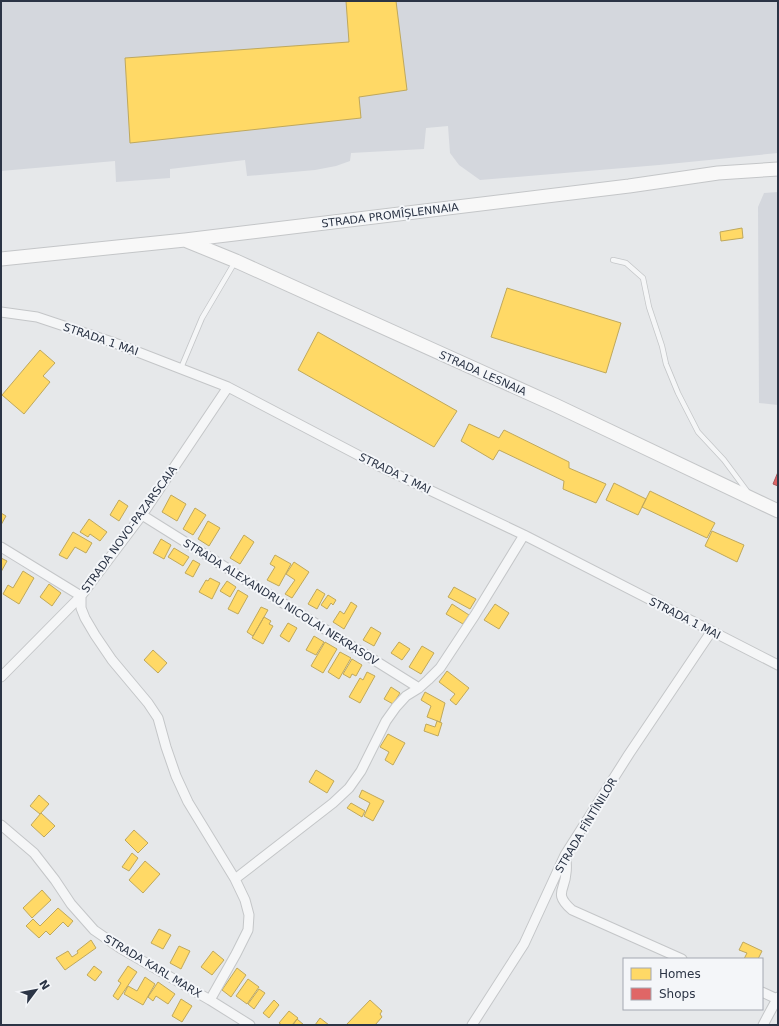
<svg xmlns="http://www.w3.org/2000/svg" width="779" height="1026" font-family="'DejaVu Sans',sans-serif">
<rect width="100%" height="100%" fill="#e6e8ea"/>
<!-- built -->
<path fill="#d4d7dd" d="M1,1H778V153L659,165L480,180L459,165L450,153L448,126L426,128L424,149L351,153L350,161L336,166L315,170L247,176L245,160L170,169V178L116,182L115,161L1,171Z
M778,192V405L759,403L758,207L764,193Z"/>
<!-- homes -->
<path fill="#ffd966" stroke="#bfa85c" d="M346,1H396L407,90L359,97L361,118L130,143L125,58L349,42Z
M742,228L743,238L721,241L720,232Z
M507,288L621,323L606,373L491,337Z
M318,332L457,411L434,447L298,370Z
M40,350L55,363L43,376L50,382L24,414L2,395Z
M469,424L499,438L504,430L569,462V468L606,484L596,503L563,489L564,481L499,450L493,460L461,441Z
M614,483L646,499L638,515L606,500Z
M650,491L715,523L707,538L642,507Z
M171,495L186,504L177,521L162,512Z
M119,500L128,506L119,521L110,515Z
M195,508L206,515L193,535L183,529Z
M1,513L6,516L1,525Z
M89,519L107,532L100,541L90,534L88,537L80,532Z
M208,521L220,528L209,546L198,539Z
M712,531L744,545L737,562L705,546Z
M73,532L92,543L86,553L75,547L67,559L59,555Z
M244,535L254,542L240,564L230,558Z
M161,539L171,545L164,559L153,553Z
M174,548L189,557L183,566L168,557Z
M275,555L291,564L279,586L267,580L275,567L270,564Z
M1,558L7,561L1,572Z
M193,560L200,564L193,577L185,573Z
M294,562L309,572L292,598L285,594L295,580L286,574Z
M23,571L34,578L19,604L3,594L8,585L13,588Z
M210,578L220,583L212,599L199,592L206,580L208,581Z
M227,581L236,587L230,597L220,591Z
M49,584L61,593L52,606L40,597Z
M454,587L476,599L470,609L448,597Z
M317,589L325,594L317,609L308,604Z
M238,590L248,596L238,614L228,609Z
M328,595L336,600L333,605L331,603L327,609L321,605Z
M351,602L357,606L344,629L333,622L340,611L344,614Z
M452,604L469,615L463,624L446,614Z
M495,604L509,613L499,629L484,620Z
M261,607L268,610L253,636L247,632Z
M264,617L271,621L269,624L273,626L263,644L252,638Z
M288,623L297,628L289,642L280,636Z
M371,627L381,633L374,646L363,640Z
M314,636L324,642L316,655L306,650Z
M325,642L337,649L323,673L311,666Z
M399,642L410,649L402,660L391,653Z
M422,646L434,653L421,674L409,667Z
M153,650L167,663L158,673L144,660Z
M340,652L351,658L339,679L328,672Z
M352,659L362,665L356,676L352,674L350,678L343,674Z
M447,671L469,688L456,705L450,700L455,694L439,682Z
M367,672L375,676L360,703L349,697L360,678L363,680Z
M391,687L400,693L393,704L384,699Z
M425,692L445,703L440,722L427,717L431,706L421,700Z
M437,721L442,723L438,736L424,731L426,724L435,727Z
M388,734L405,743L393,765L385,760L389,752L380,747Z
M316,770L334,781L327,793L309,782Z
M362,790L384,801L373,821L364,816L370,803L359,797Z
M39,795L49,804L40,814L30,806Z
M351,803L365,811L362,817L347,808Z
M41,813L55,826L44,837L31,825Z
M134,830L148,843L138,853L125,840Z
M132,853L138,858L129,871L122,867Z
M145,861L160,874L143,893L129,880Z
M42,890L51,900L32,918L23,908Z
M58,908L73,921L68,927L63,922L50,935L46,931L39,938L26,926L33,919L40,926Z
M159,929L171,935L163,949L151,943Z
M91,940L96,948L65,970L56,958L68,951L72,957L78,953L77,951Z
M743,942L762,951L758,959H744L747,953L739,950Z
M179,946L190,951L181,969L170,963Z
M213,951L224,960L212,975L201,967Z
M94,966L102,972L95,981L87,975Z
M128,966L137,972L118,1000L113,996L121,983L118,981Z
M237,968L246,975L231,997L222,990Z
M145,977L155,984L143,1005L124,994L128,986L137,991Z
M248,979L259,987L247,1004L236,996Z
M158,982L175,994L168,1004L156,996L153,1001L148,997Z
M259,989L265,993L254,1009L248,1004Z
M181,999L192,1006L182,1022L172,1016Z
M274,1000L279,1005L269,1018L263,1013Z
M370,1000L382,1011L380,1014L382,1017L375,1025H346Z
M289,1011L298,1018L292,1025H282L279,1023Z
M320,1018L329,1025H315Z
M297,1019L304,1025H293Z"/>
<!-- shops -->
<path fill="#e06666" stroke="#aa575c" d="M778,472V486L773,484Z"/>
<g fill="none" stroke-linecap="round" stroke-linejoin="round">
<!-- lane casing -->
<g stroke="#c4c6c8" stroke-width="6">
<path id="lane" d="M613,260L626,263L643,278L649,307L662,346L666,364L678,393L698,432L724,460L747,491
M181,368L202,318L235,262"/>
</g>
<!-- street casing -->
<g stroke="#c4c6c8" stroke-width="11">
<path id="street" d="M1,312L37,317L112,342L228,387L377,465L524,535L778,665
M142,515L419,688
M1,547L81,596V608L85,618L95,635L112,660L148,703L158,718L166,747L176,776L188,802L235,879L245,900L249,915L248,930L236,954L210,1000
M1,677L81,596L142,515L228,387
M1,825L34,853L55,880L71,904L94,930L120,948L210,1000L250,1025
M566,857C566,862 567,868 566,873C565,891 553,893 572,910L682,959
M235,879L333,803L349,788L361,771L386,721L396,707L406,696L419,688L428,680L440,668L475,615L524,535
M762,992L777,999
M472,1025L524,944L565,855L629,754L711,632
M763,1025L778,997"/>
</g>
<!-- secondary casing -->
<g stroke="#c4c6c8" stroke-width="15">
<path id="secondary" d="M187,241L236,261L555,405L778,511
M1,259L185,240L629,186L718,173L778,169"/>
</g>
<!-- lane -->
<use href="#lane" stroke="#f5f6f7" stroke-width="4.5"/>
<!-- street -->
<use href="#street" stroke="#f5f6f7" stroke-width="9"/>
<!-- secondary -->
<use href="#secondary" stroke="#f8f8f8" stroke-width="13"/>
</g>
<g text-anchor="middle" stroke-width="4" stroke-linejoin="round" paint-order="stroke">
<!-- street labels -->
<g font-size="11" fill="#2b3445" stroke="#f4f6f9">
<text transform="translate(390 215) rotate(-7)" y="4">STRADA PROMÎȘLENNAIA</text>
<text transform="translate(101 339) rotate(19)" y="4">STRADA 1 MAI</text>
<text transform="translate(483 373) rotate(24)" y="4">STRADA LESNAIA</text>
<text transform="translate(395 473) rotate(26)" y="4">STRADA 1 MAI</text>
<text transform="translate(129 529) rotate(-54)" y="4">STRADA NOVO-PAZARSCAIA</text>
<text transform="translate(281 602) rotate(32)" y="4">STRADA ALEXANDRU NICOLAI NEKRASOV</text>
<text transform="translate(685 618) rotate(27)" y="4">STRADA 1 MAI</text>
<text transform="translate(586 825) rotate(-59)" y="4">STRADA FÎNTÎNILOR</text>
<text transform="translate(153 966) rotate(31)" y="4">STRADA KARL MARX</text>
</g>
</g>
<!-- border -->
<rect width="779" height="1026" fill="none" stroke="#2b3445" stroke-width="4"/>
<!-- legend -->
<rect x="623" y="958" width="140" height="52" fill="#f4f6f9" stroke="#a4a8b1"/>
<rect x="631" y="968" width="20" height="12" fill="#ffd966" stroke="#a4a8b1"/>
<text x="659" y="978" font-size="12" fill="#2b3445">Homes</text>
<rect x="631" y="988" width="20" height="12" fill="#e06666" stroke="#a4a8b1"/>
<text x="659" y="998" font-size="12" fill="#2b3445">Shops</text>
<!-- north arrow -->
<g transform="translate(36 990) rotate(58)" stroke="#f4f6f9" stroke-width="3" paint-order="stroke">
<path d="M0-3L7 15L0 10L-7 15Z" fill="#2b3445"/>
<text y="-6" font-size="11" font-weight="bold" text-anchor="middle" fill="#2b3445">N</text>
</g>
</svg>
